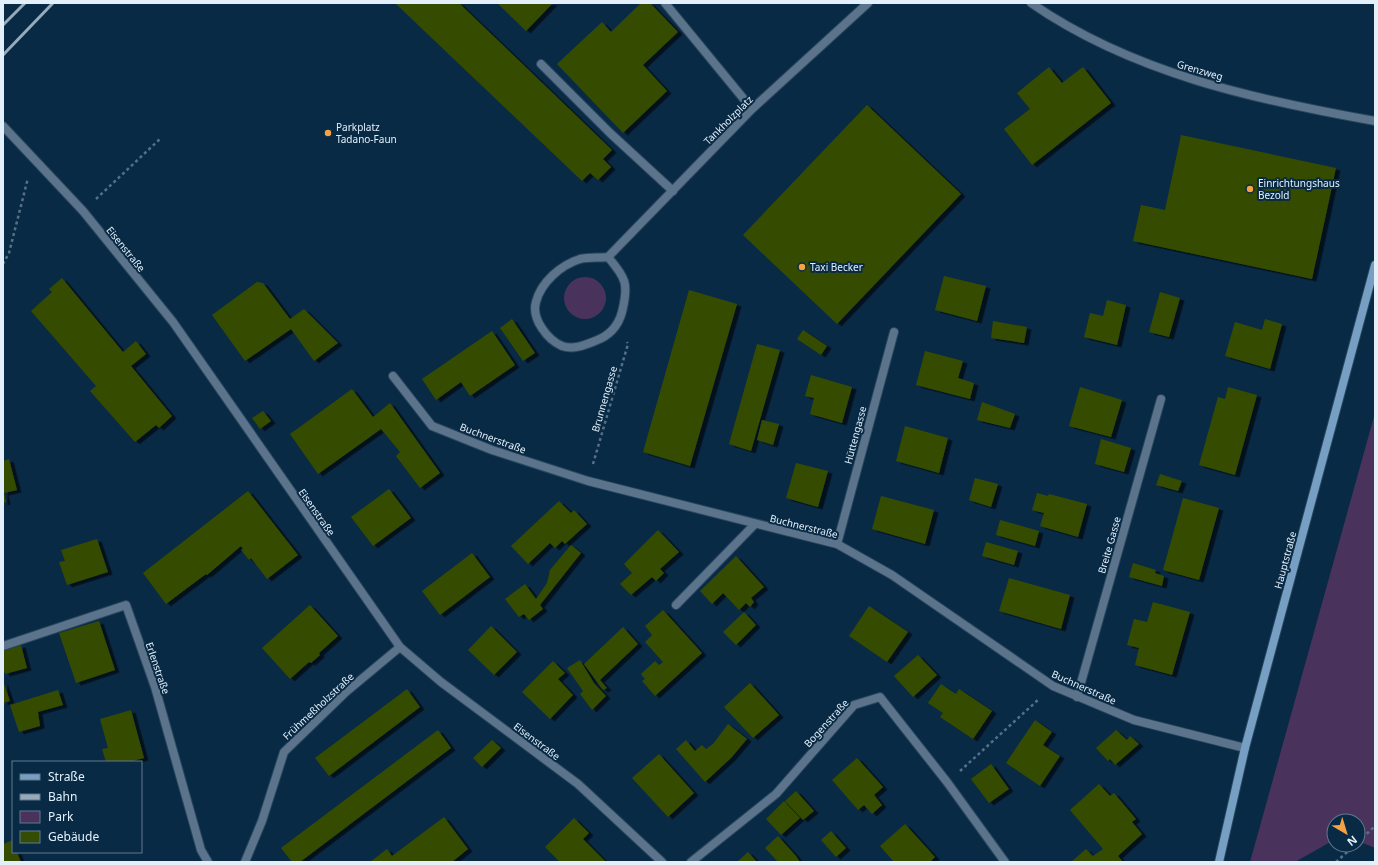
<svg xmlns="http://www.w3.org/2000/svg" width="1378" height="865" font-family="'Noto Sans',sans-serif">
<defs>
<filter id="shadow"><feDropShadow dx="4.5" dy="2.5" stdDeviation="0" flood-color="#0009"/></filter>
</defs>
<rect width="100%" height="100%" fill="#092a45"/>
<!-- green -->
<path fill="#49335d" d="M564 298a21 21 0 1 1 42 0a21 21 0 1 1-42 0Z
M1375,413V848L1358,841V821H1334V840L1295,862H1250Z"/>
<!-- building -->
<path fill="#354c04" filter="url(#shadow)" d="M395,3H459L612,150L603,159L611,167L598,180L590,173L582,181Z
M497,3H553L526,31Z
M641,3H650L678,32L643,65L667,91L623,133L557,64L602,22L611,32Z
M1049,67L1062,83L1083,67L1111,103L1032,165L1004,129L1030,109L1017,93Z
M867,105L961,194L837,324L743,235Z
M1181,135L1336,168L1312,279L1133,241L1141,205L1165,210Z
M944,276L986,286L977,321L935,310Z
M62,278L123,352L136,341L146,354L131,366L172,416L159,428L156,425L135,442L90,391L96,386L31,311L52,292L49,289Z
M257,282L263,283L290,319L304,309L338,343L314,361L291,329L245,361L212,315Z
M689,290L737,304L690,466L643,452Z
M1160,292L1180,298L1169,337L1149,332Z
M1107,300L1126,305L1117,345L1084,337L1090,313L1103,316Z
M512,319L535,353L523,361L500,328Z
M1265,319L1282,324L1270,369L1225,356L1235,322L1262,330Z
M993,321L1027,327L1024,343L991,338Z
M803,330L827,346L821,355L797,339Z
M492,331L515,365L470,396L461,382L436,400L422,379Z
M757,344L780,350L751,451L729,444Z
M925,351L963,361L958,378L974,383L970,399L916,385Z
M811,375L852,387L842,423L810,414L814,398L805,396Z
M1080,387L1122,400L1111,437L1069,426Z
M1228,387L1257,395L1235,475L1199,465L1218,397L1225,399Z
M352,389L373,417L390,403L440,473L420,488L396,456L400,452L381,429L318,474L290,434Z
M982,402L1015,414L1010,428L977,420Z
M263,411L271,421L260,429L252,418Z
M762,420L779,424L773,445L757,440Z
M905,426L948,438L939,473L896,461Z
M1101,439L1131,448L1124,472L1095,464Z
M9,459L17,490L4,493L6,502L3,503V461Z
M796,463L828,471L818,507L786,498Z
M1160,474L1182,481L1178,491L1156,485Z
M975,478L998,484L991,507L969,500Z
M389,489L411,518L373,546L351,517Z
M248,491L298,555L267,579L251,558L249,560L241,550L243,549L241,546L207,575L206,574L166,604L143,573Z
M1037,493L1048,496L1049,494L1087,504L1078,537L1040,526L1044,513L1032,510Z
M881,496L934,510L925,544L872,529Z
M1183,498L1219,508L1199,580L1163,570Z
M559,501L571,513L574,510L587,524L565,544L562,541L555,548L550,543L528,564L511,546Z
M1000,520L1039,531L1035,546L996,535Z
M658,530L679,552L660,569L664,573L656,581L652,577L631,595L620,584L632,573L624,564Z
M97,539L108,572L67,585L59,562L65,561L61,550Z
M986,542L1018,551L1014,565L982,556Z
M571,545L581,553L540,605L543,609L529,620L524,614L519,617L505,599L525,584L536,599L547,583L550,570Z
M472,553L490,577L440,615L422,591Z
M736,556L764,587L751,598L754,602L750,607L746,603L739,610L723,593L712,604L700,591Z
M1133,563L1156,570L1155,573L1164,576L1162,586L1129,577Z
M1009,578L1070,595L1061,629L999,611Z
M1153,602L1190,612L1172,675L1135,665L1139,648L1127,645L1134,619L1147,622Z
M310,605L338,636L319,653L320,655L311,663L309,662L290,679L262,648Z
M869,606L908,632L887,662L849,636Z
M663,610L702,653L655,696L642,681L645,679L641,674L655,661L659,665L663,662L645,642L652,635L645,626Z
M744,612L756,625L736,645L723,632Z
M99,621L115,670L76,683L59,633Z
M491,626L517,652L494,675L468,650Z
M623,627L638,644L600,680L607,688L603,690L584,664Z
M21,645L27,668L5,674L3,667V651Z
M918,655L937,675L913,697L894,676Z
M580,660L594,683L606,696L592,710L580,694L583,691L567,668Z
M553,661L565,673L558,679L573,695L550,719L522,692Z
M3,681L10,701L3,703Z
M750,683L779,715L753,738L724,707Z
M941,684L956,694L959,689L992,711L973,739L940,717L943,713L928,703Z
M407,689L420,707L329,776L315,758Z
M58,690L63,705L38,712L40,726L19,732L10,705Z
M131,710L144,758L129,762H106L102,749L108,748L100,719Z
M1035,720L1052,732L1043,745L1060,756L1040,786L1006,763Z
M728,724L747,739L731,758L705,782L676,749L686,740L695,751L702,745L706,749L713,744Z
M438,730L451,748L300,862H292L281,848Z
M1116,730L1127,740L1130,736L1139,744L1115,765L1110,759L1108,761L1096,748Z
M492,740L501,748L482,767L473,758Z
M659,754L694,793L668,817L632,778Z
M857,758L883,787L874,795L882,805L872,814L864,805L858,810L832,780Z
M991,764L1009,789L989,803L971,779Z
M1099,784L1110,796L1114,793L1136,819L1132,822L1142,834L1118,856L1123,862H1071L1086,849L1093,856L1103,849L1070,810Z
M796,791L814,811L803,820L785,801Z
M784,801L800,818L781,835L766,819Z
M444,817L468,849L452,862H370L387,849L392,856Z
M574,818L589,833L583,839L606,862H560L545,847Z
M905,824L935,857L930,862H894L880,846Z
M831,831L846,848L836,857L821,840Z
M778,836L796,856L800,862H778L765,848Z
M13,840V852H17L21,862H3V844Z
M748,852L757,862H737Z"/>
<g fill="none" stroke-linecap="round" stroke-linejoin="round">
<!-- service casing -->
<g stroke="#28465e" stroke-width="10">
<path id="service" d="M665,3L752,109
M541,64L610,133L673,191
M676,605L755,524"/>
</g>
<!-- minor casing -->
<g stroke="#28465e" stroke-width="10">
<path id="minor" d="M1031,3C1132,73 1256,100 1375,121
M3,126L83,211L173,322L400,647L441,682L578,784L662,862
M608,257C626,278 629,284 622,312C618,327 609,336 595,341C585,345 573,350 562,346C548,340 531,319 536,302C541,282 561,265 580,259C589,257 599,258 608,257L752,109L868,3
M393,376L432,426L492,450L588,481L837,544L892,575L1053,686L1134,720L1245,748
M837,544L894,332
M3,646L126,605L155,687L201,850L208,862
M1077,697L1161,399
M245,862L262,821L284,752L346,692L400,647
M691,862L776,794L854,705L880,697L947,782L1005,862"/>
</g>
<!-- secondary casing -->
<g stroke="#28465e" stroke-width="10">
<path id="secondary" d="M1219,862L1245,748L1375,265"/>
</g>
<!-- path -->
<path stroke="#577086" stroke-width="2.5" stroke-dasharray="3 3" stroke-linecap="butt" d="M96,199L161,138
M3,264L9,253L28,178
M593,464L628,344L627,342
M960,771L1039,699
M1358,842L1375,826
M1336,862L1355,845"/>
<!-- service -->
<use href="#service" stroke="#5b748b" stroke-width="8"/>
<!-- minor -->
<use href="#minor" stroke="#5b748b" stroke-width="8"/>
<!-- secondary -->
<use href="#secondary" stroke="#779fc3" stroke-width="8"/>
<!-- rail -->
<path stroke="#96aaba" stroke-width="3" d="M3,25L25,3
M3,55L53,3"/>
</g>
<!-- markers -->
<g fill="#f4a344" stroke="#092a45" stroke-width="1.5">
<circle cx="328" cy="133" r="4"/>
<circle cx="1250" cy="189" r="4"/>
<circle cx="802" cy="267" r="4"/>
</g>
<g text-anchor="middle" stroke-width="4" stroke-linejoin="round" paint-order="stroke">
<!-- street labels -->
<g font-size="10" fill="#e3f0fb" stroke="#092a45">
<text transform="translate(1200 70) rotate(16)" y="4">Grenzweg</text>
<text transform="translate(728 120) rotate(-45)" y="4">Tankholzplatz</text>
<text transform="translate(126 249) rotate(51)" y="4">Eisenstraße</text>
<text transform="translate(604 399) rotate(-74)" y="4">Brunnengasse</text>
<text transform="translate(855 435) rotate(-75)" y="4">Hüttengasse</text>
<text transform="translate(493 438) rotate(20)" y="4">Buchnerstraße</text>
<text transform="translate(317 512) rotate(55)" y="4">Eisenstraße</text>
<text transform="translate(804 526) rotate(14)" y="4">Buchnerstraße</text>
<text transform="translate(1109 545) rotate(-74)" y="4">Breite Gasse</text>
<text transform="translate(1285 560) rotate(-75)" y="4">Hauptstraße</text>
<text transform="translate(158 668) rotate(71)" y="4">Erlenstraße</text>
<text transform="translate(1084 687) rotate(24)" y="4">Buchnerstraße</text>
<text transform="translate(318 706) rotate(-43)" y="4">Frühmeßholzstraße</text>
<text transform="translate(826 723) rotate(-48)" y="4">Bogenstraße</text>
<text transform="translate(537 741) rotate(37)" y="4">Eisenstraße</text>
</g>
<!-- poi labels -->
<g font-size="10" fill="#e3f0fb" stroke="#092a45" text-anchor="start">
<text x="336" y="131">Parkplatz<tspan x="336" dy="12">Tadano-Faun</tspan></text>
<text x="1258" y="187">Einrichtungshaus<tspan x="1258" dy="12">Bezold</tspan></text>
<text x="810" y="271">Taxi Becker</text>
</g>
</g>
<!-- border -->
<rect width="1378" height="865" fill="none" stroke="#e3f0fb" stroke-width="8"/>
<!-- legend -->
<rect x="12" y="761" width="130" height="92" fill="#092a45" stroke="#60798e"/>
<rect x="20" y="774" width="20" height="6" fill="#779fc3" stroke="#60798e"/>
<text x="48" y="781" font-size="12" fill="#e3f0fb">Straße</text>
<rect x="20" y="794" width="20" height="6" fill="#96aaba" stroke="#60798e"/>
<text x="48" y="801" font-size="12" fill="#e3f0fb">Bahn</text>
<rect x="20" y="811" width="20" height="12" fill="#49335d" stroke="#60798e"/>
<text x="48" y="821" font-size="12" fill="#e3f0fb">Park</text>
<rect x="20" y="831" width="20" height="12" fill="#354c04" stroke="#60798e"/>
<text x="48" y="841" font-size="12" fill="#e3f0fb">Gebäude</text>
<!-- north arrow -->
<g transform="translate(1346 833) rotate(142)"><circle r="19" fill="#092a45" stroke="#60798e"/>
<path d="M0-3L7 15L0 10L-7 15Z" fill="#f4a344"/>
<text y="-6" font-size="11" font-weight="bold" text-anchor="middle" fill="#e3f0fb">N</text>
</g>
</svg>
